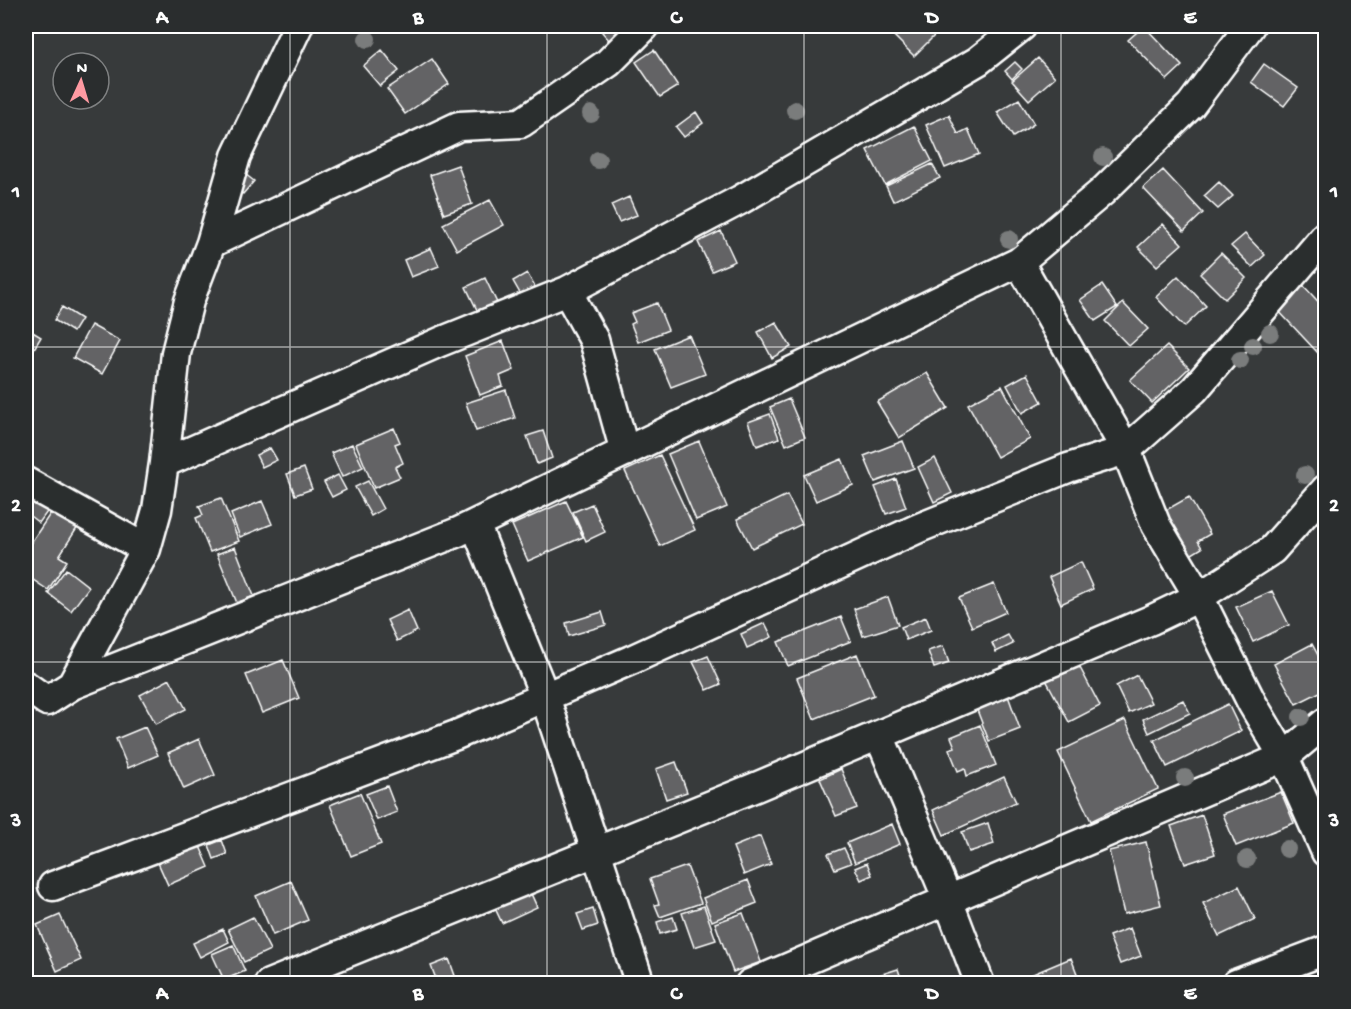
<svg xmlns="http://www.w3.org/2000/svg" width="1351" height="1009" font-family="'Gochi Hand',sans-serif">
<rect width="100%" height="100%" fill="#373a3b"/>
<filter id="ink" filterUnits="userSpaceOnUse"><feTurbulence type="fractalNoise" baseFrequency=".0167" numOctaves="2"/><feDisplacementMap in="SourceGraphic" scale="12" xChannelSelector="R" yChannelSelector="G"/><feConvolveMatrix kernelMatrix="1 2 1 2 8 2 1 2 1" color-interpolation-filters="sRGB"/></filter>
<g filter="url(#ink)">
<!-- building -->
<path fill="#636465" stroke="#fff" stroke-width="1.5" d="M597,26H632L614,46Z
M903,26H928L936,34L914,56L893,35Z
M1144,26L1182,66L1167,80L1128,40Z
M382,50L399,71L380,86L363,66Z
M654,50L678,86L660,97L636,62Z
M1038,58L1055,77L1029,100L1012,81Z
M432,59L449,84L405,114L387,89Z
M1015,62L1022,69L1012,79L1005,71Z
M1264,64L1298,88L1284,106L1251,82Z
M1019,99L1034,124L1013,137L997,112Z
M696,112L703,123L684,137L676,127Z
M949,115L958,134L968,129L979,154L945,168L926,125Z
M914,126L932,161L885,185L867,150Z
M932,164L940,178L893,201L886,186Z
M458,165L472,204L444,214L430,175Z
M240,170L254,181L243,194L230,184Z
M1163,170L1203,213L1184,231L1143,188Z
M1219,182L1233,196L1218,209L1204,196Z
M629,197L637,215L619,222L611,205Z
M490,200L504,225L457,250L443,224Z
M1163,224L1182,244L1157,266L1138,247Z
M721,231L735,261L712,271L698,242Z
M1245,234L1265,255L1252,267L1231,246Z
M431,248L439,266L411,277L404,260Z
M1221,253L1246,278L1225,299L1200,274Z
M527,273L535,287L521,295L513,281Z
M1178,276L1206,306L1184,327L1156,297Z
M485,278L498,305L479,314L466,287Z
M1301,283L1326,310V346L1318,353L1275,307Z
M1102,285L1117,307L1095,321L1080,300Z
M657,303L668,330L638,342L631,324L635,322L631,313Z
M1123,303L1148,329L1129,346L1105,321Z
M62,307L81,319L73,332L54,320Z
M776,322L791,347L772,358L758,332Z
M91,325L120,341L102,374L73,358Z
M26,328L41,337L26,362Z
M689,335L705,374L671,387L655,349Z
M503,341L514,370L500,376L503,386L480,395L465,356Z
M1167,346L1189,368L1152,403L1130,380Z
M927,373L948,408L899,438L877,402Z
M1027,374L1042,402L1022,413L1007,385Z
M1002,386L1030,439L997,457L968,404Z
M506,390L515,418L476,431L466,403Z
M789,399L805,437L786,445L770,407Z
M770,414L779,438L757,446L748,422Z
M394,428L400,442L395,444L403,463L395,467L400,477L374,488L356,444Z
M543,431L552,458L537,464L527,436Z
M699,441L727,507L696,520L668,454Z
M903,441L914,468L875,482L864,456Z
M352,444L363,467L342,477L331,453Z
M270,448L277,460L262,467L256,455Z
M660,455L695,530L660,546L625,471Z
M935,458L952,493L934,502L918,467Z
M842,459L853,485L816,501L804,475Z
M304,468L312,489L295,495L287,474Z
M338,475L346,490L332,497L324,482Z
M896,479L906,507L886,514L875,487Z
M368,481L383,509L371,516L355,487Z
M26,488L52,505L39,523L26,513Z
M787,495L802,524L752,548L737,519Z
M1189,497L1210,534L1198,541L1202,548L1184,559L1159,514Z
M221,498L239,541L210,552L196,518L203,515L199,506Z
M262,501L272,524L240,537L231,514Z
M566,501L583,537L528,561L512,525Z
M58,502L83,519L59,556L67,561L48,590L26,575V550Z
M592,504L605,532L586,541L573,512Z
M235,547L254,596L237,603L217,554Z
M1081,562L1093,589L1061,604L1049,577Z
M66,569L89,587L71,611L48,593Z
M994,584L1006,612L972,627L959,598Z
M1272,591L1289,625L1253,642L1236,607Z
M888,597L898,625L863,636L854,609Z
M408,610L417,631L397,641L387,620Z
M602,612L606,625L569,636L566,623Z
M841,617L851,641L788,666L778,642Z
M926,617L931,630L906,640L901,627Z
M765,623L772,637L747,648L741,634Z
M1008,635L1013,644L996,652L992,643Z
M1312,644L1326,670V689L1296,704L1274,664Z
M943,646L949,663L934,668L928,651Z
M857,654L874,695L814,719L797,678Z
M708,656L721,684L707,690L693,662Z
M283,660L299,698L262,713L246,675Z
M1077,662L1100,706L1069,722L1045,678Z
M1137,675L1151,703L1129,713L1116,686Z
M170,679L186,709L156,724L140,695Z
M1007,693L1020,729L989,741L975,705Z
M1183,700L1190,713L1149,733L1143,719Z
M1228,704L1241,731L1167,767L1154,740Z
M1125,720L1158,789L1091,821L1058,752Z
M980,725L996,765L967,776L965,768L958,771L949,749L955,747L951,737Z
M145,727L158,755L128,768L116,739Z
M199,739L215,775L184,789L168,753Z
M676,762L687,792L666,799L656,769Z
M841,769L857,808L836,816L820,779Z
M1004,777L1016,802L944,835L933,810Z
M387,786L397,812L377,820L366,794Z
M1281,792L1294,823L1236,846L1223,814Z
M360,793L381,844L351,856L330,805Z
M1202,815L1215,854L1185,864L1171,826Z
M988,823L994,844L969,852L962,832Z
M892,824L900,844L855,863L847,843Z
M760,836L771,864L744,875L733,847Z
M196,837L209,867L168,885L155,856Z
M222,840L227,854L214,859L209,845Z
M1146,842L1161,905L1124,914L1109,851Z
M844,848L851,863L835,869L828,854Z
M867,863L872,875L861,880L855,868Z
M687,866L701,903L660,917L655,905L659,904L650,879Z
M748,880L757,903L712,921L703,898Z
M291,881L308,920L273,935L256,896Z
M1239,886L1255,919L1219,936L1203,903Z
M528,887L537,907L502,923L493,904Z
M704,906L716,940L694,947L682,913Z
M593,909L598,925L583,930L577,914Z
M743,913L761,962L733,972L715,923Z
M60,915L81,960L57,971L37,925Z
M253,917L270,950L244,962L228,929Z
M673,917L677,929L660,934L657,922Z
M1130,928L1141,956L1120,964L1109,936Z
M223,929L229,942L200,957L193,943Z
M233,945L245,971L224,980L212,954Z
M1071,958L1081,984H1029L1026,977Z
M449,959L458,984H438L431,966Z
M898,969L903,984H864L863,980Z"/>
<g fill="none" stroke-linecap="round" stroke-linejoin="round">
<!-- minor casing -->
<g stroke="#fff" stroke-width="33">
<path id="minor" d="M211,243L459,126L521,123L608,63L645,26
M1019,262L1126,450L1156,525L1199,597L1252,703L1284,757L1326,852
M567,291L594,340L625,452
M164,463L440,342L567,291L740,200L978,61L1022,26
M26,482L146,549
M475,524L545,697L640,984
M72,685L458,532L1019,262L1102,192L1191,105L1250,26
M26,686L47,701L72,685L146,549L157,510L164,463L176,353L189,301L211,243L236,156L298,26
M879,735L948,900L980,984
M53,886L456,735L631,660L919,528L1068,468L1126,450L1194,390L1326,235
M269,984L756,787L1151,620L1199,597L1272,550L1326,489
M750,984L1284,757L1326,722
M1236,984L1326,950"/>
</g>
<!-- minor -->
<use href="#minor" stroke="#2a2d2e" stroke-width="28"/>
</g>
<!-- trees -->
<g fill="#7a7c7c">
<circle cx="367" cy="39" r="9"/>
<circle cx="795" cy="110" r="9"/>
<circle cx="591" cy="114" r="9"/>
<circle cx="1103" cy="157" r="9"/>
<circle cx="598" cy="160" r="9"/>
<circle cx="1009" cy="239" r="9"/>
<circle cx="1270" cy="333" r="9"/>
<circle cx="1253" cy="346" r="9"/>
<circle cx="1240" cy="360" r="9"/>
<circle cx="1305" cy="475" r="9"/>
<circle cx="1301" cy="717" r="9"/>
<circle cx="1185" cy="778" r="9"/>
<circle cx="1287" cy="849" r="9"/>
<circle cx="1247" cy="859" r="9"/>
</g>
</g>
<!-- grid -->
<path fill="none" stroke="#fff" stroke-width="1.5" stroke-opacity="0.55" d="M290,26V984M547,26V984M804,26V984M1061,26V984M26,347H1326M26,662H1326"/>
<!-- margin -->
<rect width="1351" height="1009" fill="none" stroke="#2a2d2e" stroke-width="66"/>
<!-- north arrow -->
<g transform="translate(81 81) rotate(4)"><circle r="28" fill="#2a2d2e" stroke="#7f8182" stroke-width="1.5"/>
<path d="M0-4.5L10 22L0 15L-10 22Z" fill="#ff9aa2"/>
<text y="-9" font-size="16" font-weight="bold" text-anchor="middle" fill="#ffffff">N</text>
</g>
<rect x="33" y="33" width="1285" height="943" fill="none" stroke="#fff" stroke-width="2"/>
<g font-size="20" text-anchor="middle" font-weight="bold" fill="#fff">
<text x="162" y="23">A</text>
<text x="418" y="23">B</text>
<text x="676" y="23">C</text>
<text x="932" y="23">D</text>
<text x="1190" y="23">E</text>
<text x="16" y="197">1</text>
<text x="1334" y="197">1</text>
<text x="16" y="511">2</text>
<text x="1334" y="511">2</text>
<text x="16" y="826">3</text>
<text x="1334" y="826">3</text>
<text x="162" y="999">A</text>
<text x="418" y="999">B</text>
<text x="676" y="999">C</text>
<text x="932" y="999">D</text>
<text x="1190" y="999">E</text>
</g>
</svg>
